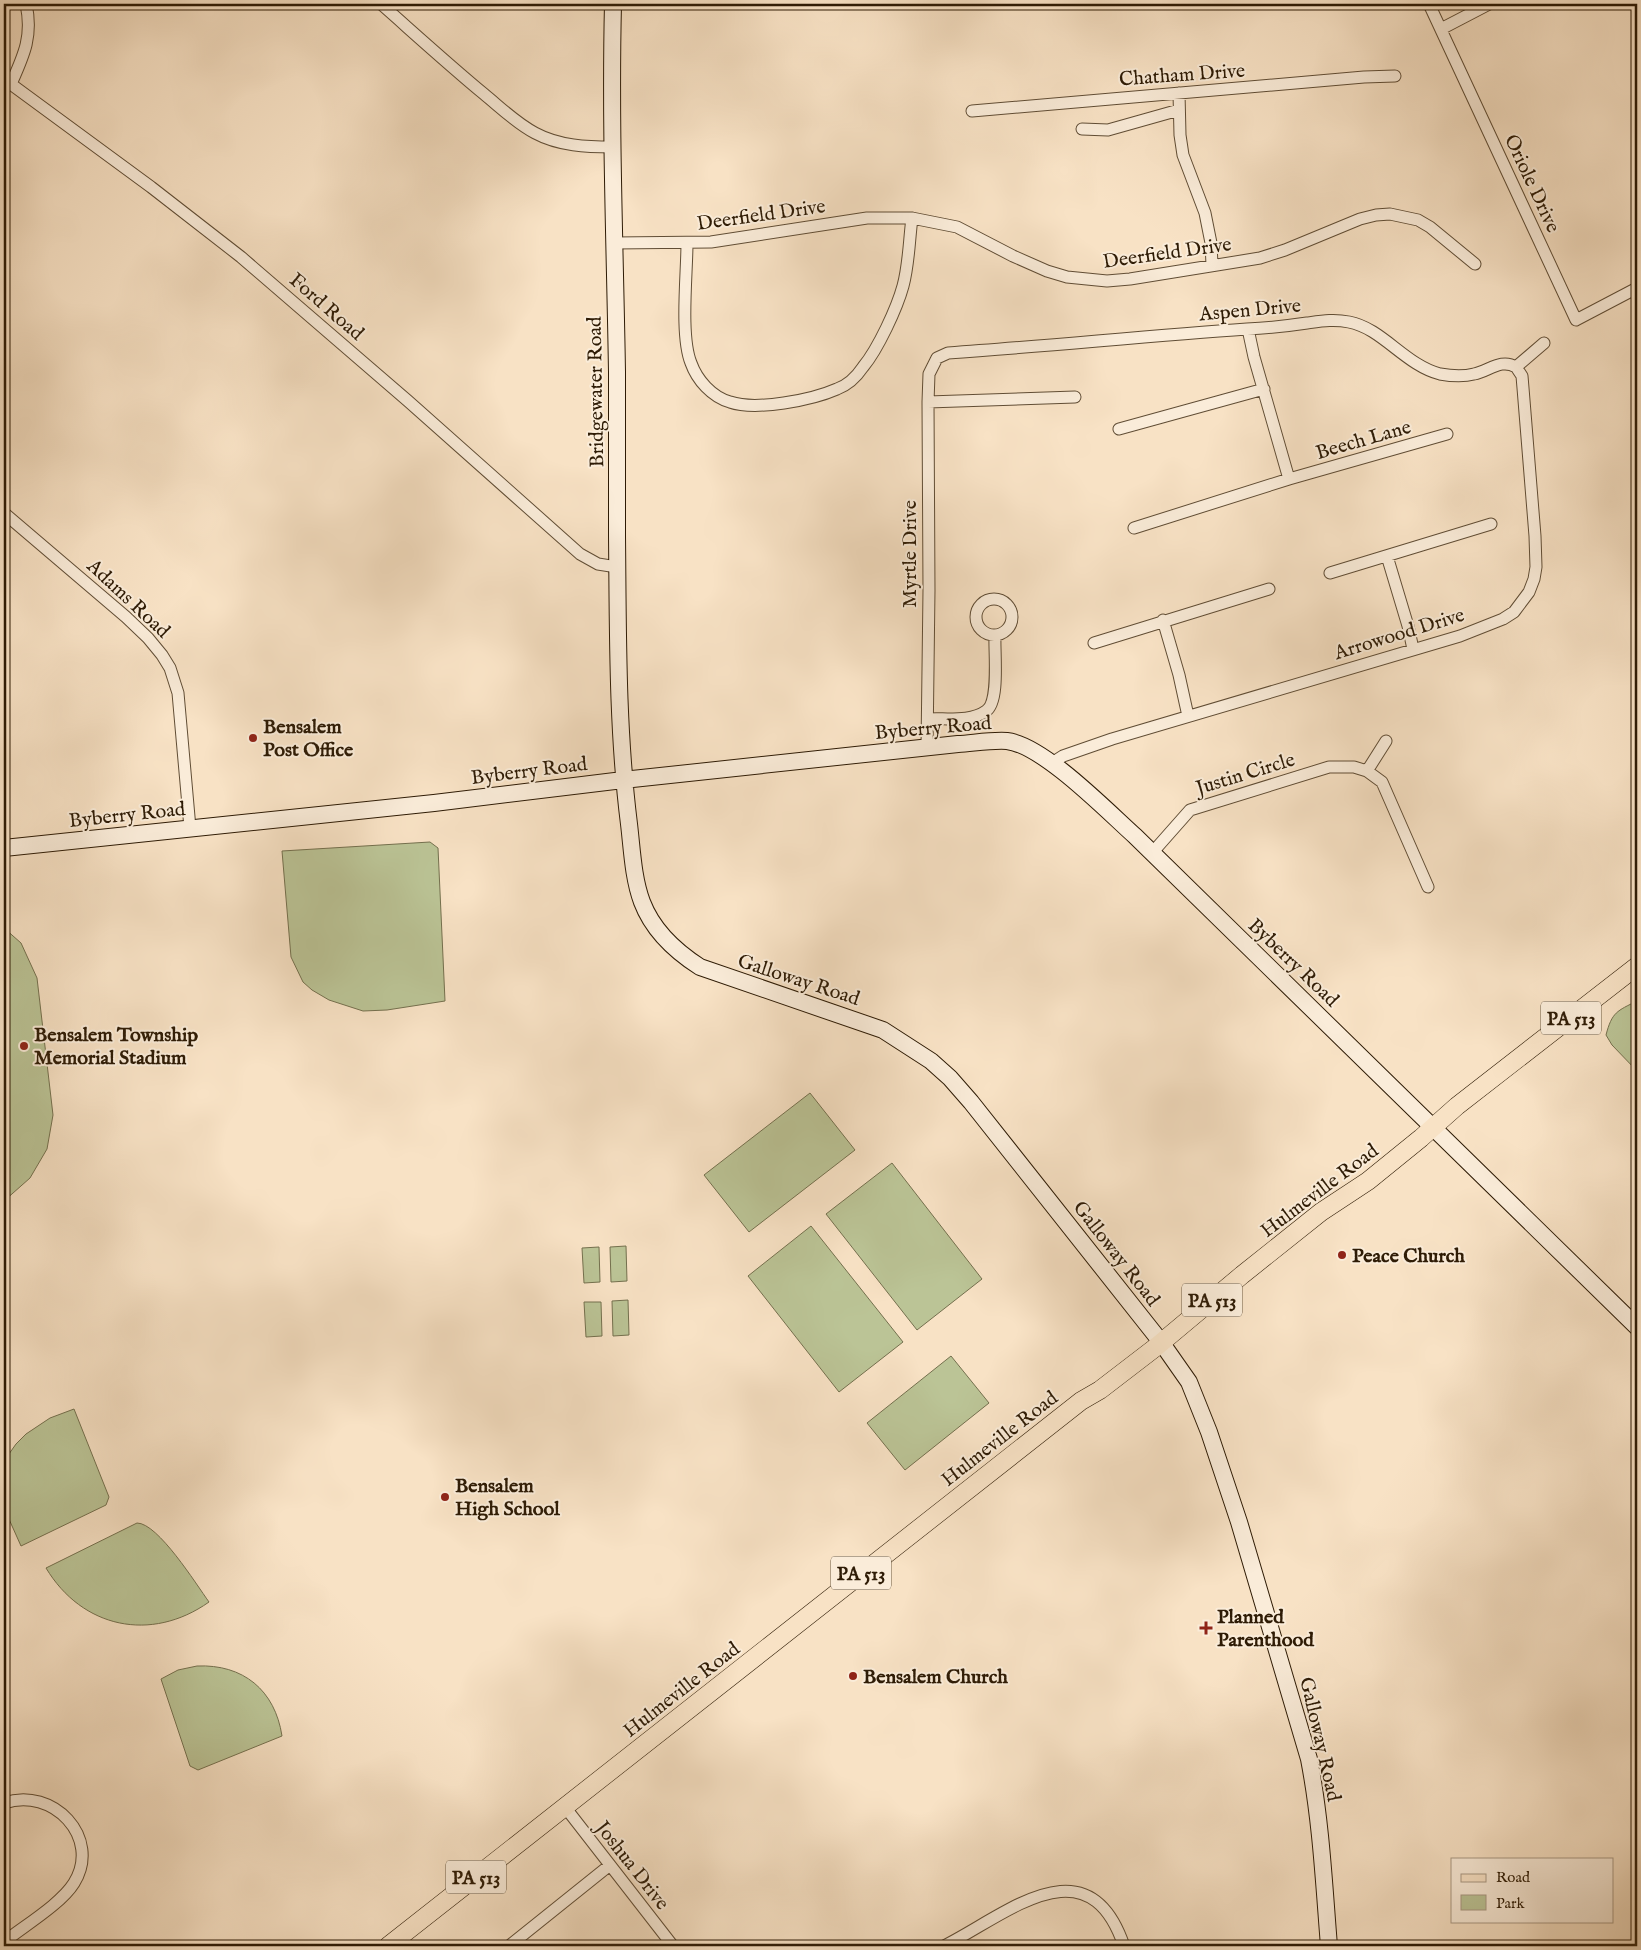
<svg xmlns="http://www.w3.org/2000/svg" width="1641" height="1950" font-family="'IM FELL English',serif">
<rect width="100%" height="100%" fill="#f8e2c5"/>
<filter id="stains"><feTurbulence type="fractalNoise" baseFrequency=".004" numOctaves="4"/><feColorMatrix values="0 0 0 0 .2 0 0 0 0 .09 0 0 0 0 .02 0 0 0 .5 -.17"/></filter>
<radialGradient id="worn" r=".72"><stop offset=".6" stop-color="#630" stop-opacity="0"/><stop offset="1" stop-color="#630" stop-opacity=".3"/></radialGradient>
<!-- green -->
<path fill="#bbc496" stroke="#74704e" d="M430,842L438,848L445,1001L387,1010L363,1011L329,1000L312,990L303,982L291,957L282,851Z
M4,928L21,943L37,978L53,1115L47,1149L30,1178L4,1201Z
M1637,1001V1071L1612,1045L1606,1035C1612,1012 1617,1011 1637,1001Z
M810,1093L855,1150L749,1232L704,1175Z
M892,1163L982,1279L917,1330L826,1214Z
M811,1226L903,1342L839,1392L748,1276Z
M626,1246L627,1281L611,1282L610,1247Z
M599,1247L600,1282L584,1283L582,1248Z
M628,1300L629,1335L613,1336L612,1301Z
M584,1302H601L602,1336L586,1337Z
M951,1356L989,1403L905,1470L867,1423Z
M74,1409L109,1497L106,1505L21,1546L4,1508V1461L16,1444L26,1434L50,1418Z
M137,1523C158,1523 196,1584 209,1602C151,1643 82,1628 46,1568Z
M197,1666C243,1664 275,1690 282,1736L198,1770L190,1766L161,1679L178,1670Z"/>
<g fill="none" stroke-linecap="round" stroke-linejoin="round">
<!-- street casing -->
<g stroke="#604d35" stroke-width="13">
<path id="street" d="M381,4C415,34 449,65 484,94C501,108 516,123 535,133C559,146 587,147 613,147
M1429,4L1576,320L1637,288
M1441,29L1489,4
M4,79L151,187L241,257L408,401L580,554L598,564L617,567
M11,84C24,55 33,36 26,4
M1179,93L1180,135L1183,155L1205,213L1211,243L1212,265
M972,111L1364,77L1395,76
M1082,129L1108,130L1179,110
M614,243L711,242L867,218H912L957,227L1013,256L1047,271L1067,277L1107,281L1130,279L1260,258L1285,250L1360,219L1376,215L1390,214L1418,220L1430,227L1475,264
M687,243C687,274 680,336 691,363C697,380 712,397 730,402C756,411 812,400 837,389C848,385 857,376 863,367C878,349 897,308 903,286C909,264 909,241 912,218
M1248,329L1254,357L1289,479
M1516,367L1544,343
M928,402L1075,397
M1119,429L1264,389
M4,513L126,617L148,638L162,655L170,668L178,693L190,828
M1134,528L1289,479L1447,434
M1387,556L1408,626L1413,649
M1330,573L1491,524
M976 617a18 18 0 1 1 36 0a18 18 0 1 1-36 0Z
M1163,620L1179,675L1188,716
M1094,643L1269,589
M928,719C946,718 971,722 986,711C1000,702 994,652 995,635
M927,748L929,590L928,402L929,374L937,358L948,353C1048,346 1147,336 1247,329C1267,328 1287,326 1307,323C1322,321 1334,319 1349,322C1382,328 1405,365 1440,374C1451,376 1463,377 1474,374C1489,371 1501,358 1516,367
M1052,763L1063,756L1112,739L1460,636L1503,619L1514,612L1529,592L1534,579L1536,567L1535,536L1523,388L1522,376L1516,367
M1367,771L1386,741
M1152,853L1190,810L1329,767H1354L1367,771L1382,782L1428,887
M4,1803C53,1786 102,1838 74,1883C61,1904 24,1926 4,1942
M565,1807L673,1946
M509,1946L610,1865
M944,1946C1006,1915 1088,1840 1124,1946"/>
</g>
<!-- secondary casing -->
<g stroke="#2e1b05" stroke-width="18">
<path id="secondary" d="M613,4C610,126 615,249 617,372C617,426 617,481 617,536C618,632 617,728 629,824C632,849 633,878 642,902C653,931 675,951 700,967L883,1030L931,1061L950,1078L971,1102L1161,1342L1189,1382L1209,1432L1239,1522L1309,1759C1321,1821 1324,1884 1329,1946
M4,848L434,803L623,780L958,744C974,743 991,740 1007,741C1043,745 1107,811 1135,836L1637,1327"/>
</g>
<!-- primary casing -->
<g stroke="#2e1b05" stroke-width="19">
<path id="primary" d="M388,1946L1081,1401L1100,1390L1156,1347L1242,1275L1321,1212L1368,1181L1421,1138L1457,1106L1637,966"/>
</g>
<!-- street -->
<use href="#street" stroke="#faecd9" stroke-width="11"/>
<!-- secondary -->
<use href="#secondary" stroke="#faecd9" stroke-width="16"/>
<!-- primary -->
<use href="#primary" stroke="#f8e2c5" stroke-width="18"/>
</g>
<!-- markers -->
<g fill="#8f2418" stroke="#faecd9" stroke-width="2">
<circle cx="253" cy="738" r="5"/>
<circle cx="24" cy="1046" r="5"/>
<circle cx="1342" cy="1255" r="5"/>
<circle cx="445" cy="1497" r="5"/>
<path d="M1203.5 1620.5h5v5h5v5h-5v5h-5v-5h-5v-5h5z"/>
<circle cx="853" cy="1676" r="5"/>
</g>
<g text-anchor="middle" stroke-width="4" stroke-linejoin="round" paint-order="stroke">
<!-- shield labels -->
<g fill="#faecd9" stroke="#6b5a45" stroke-width="1">
<rect x="1541" y="1001.5" width="60" height="33" rx="4"/>
<rect x="1182" y="1283.5" width="60" height="33" rx="4"/>
<rect x="831" y="1556.5" width="60" height="33" rx="4"/>
<rect x="446" y="1860.5" width="60" height="33" rx="4"/>
</g>
<g font-size="19" font-weight="bold" fill="#2e1b05">
<text x="1571" y="1025">PA 513</text>
<text x="1212" y="1307">PA 513</text>
<text x="861" y="1580">PA 513</text>
<text x="476" y="1884">PA 513</text>
</g>
<!-- street labels -->
<g font-size="20" fill="#2e1b05" stroke="#faecd9">
<text transform="translate(1182 74) rotate(-4)" y="7">Chatham Drive</text>
<text transform="translate(1533 183) rotate(65)" y="7">Oriole Drive</text>
<text transform="translate(761 214) rotate(-8)" y="7">Deerfield Drive</text>
<text transform="translate(1167 252) rotate(-8)" y="7">Deerfield Drive</text>
<text transform="translate(327 306) rotate(41)" y="7">Ford Road</text>
<text transform="translate(1250 309) rotate(-5)" y="7">Aspen Drive</text>
<text transform="translate(595 392) rotate(-91)" y="7">Bridgewater Road</text>
<text transform="translate(1363 439) rotate(-16)" y="7">Beech Lane</text>
<text transform="translate(909 554) rotate(-90)" y="7">Myrtle Drive</text>
<text transform="translate(129 598) rotate(43)" y="7">Adams Road</text>
<text transform="translate(1399 633) rotate(-17)" y="7">Arrowood Drive</text>
<text transform="translate(933 727) rotate(-5)" y="7">Byberry Road</text>
<text transform="translate(529 770) rotate(-7)" y="7">Byberry Road</text>
<text transform="translate(1245 773) rotate(-17)" y="7">Justin Circle</text>
<text transform="translate(127 814) rotate(-6)" y="7">Byberry Road</text>
<text transform="translate(1294 962) rotate(44)" y="7">Byberry Road</text>
<text transform="translate(799 979) rotate(18)" y="7">Galloway Road</text>
<text transform="translate(1319 1190) rotate(-37)" y="7">Hulmeville Road</text>
<text transform="translate(1117 1253) rotate(52)" y="7">Galloway Road</text>
<text transform="translate(999 1438) rotate(-38)" y="7">Hulmeville Road</text>
<text transform="translate(681 1689) rotate(-38)" y="7">Hulmeville Road</text>
<text transform="translate(1321 1739) rotate(77)" y="7">Galloway Road</text>
<text transform="translate(633 1865) rotate(52)" y="7">Joshua Drive</text>
</g>
<!-- poi labels -->
<g font-size="20" font-weight="bold" fill="#2e1b05" stroke="#faecd9" text-anchor="start">
<text x="263" y="733">Bensalem<tspan x="263" dy="23">Post Office</tspan></text>
<text x="34" y="1041">Bensalem Township<tspan x="34" dy="23">Memorial Stadium</tspan></text>
<text x="1352" y="1262">Peace Church</text>
<text x="455" y="1492">Bensalem<tspan x="455" dy="23">High School</tspan></text>
<text x="1217" y="1623">Planned<tspan x="1217" dy="23">Parenthood</tspan></text>
<text x="863" y="1683">Bensalem Church</text>
</g>
</g>
<!-- margin -->
<rect width="1641" height="1950" fill="none" stroke="#f8e2c5" stroke-width="20"/>
<rect x="5" y="5" width="1631" height="1940" fill="none" stroke="#2e1b05" stroke-width="2.5"/>
<rect x="10" y="10" width="1621" height="1930" fill="none" stroke="#2e1b05"/>
<!-- legend -->
<rect x="1451" y="1858" width="162" height="65" fill="#faecd9" stroke="#a89884"/>
<rect x="1461" y="1874" width="25" height="8" fill="#f8e2c5" stroke="#a89884"/>
<text x="1496" y="1882" font-size="15" fill="#2e1b05">Road</text>
<rect x="1461" y="1895" width="25" height="15" fill="#bbc496" stroke="#a89884"/>
<text x="1496" y="1908" font-size="15" fill="#2e1b05">Park</text>
<rect width="100%" height="100%" filter="url(#stains)"/>
<rect width="100%" height="100%" fill="url(#worn)"/>
</svg>
